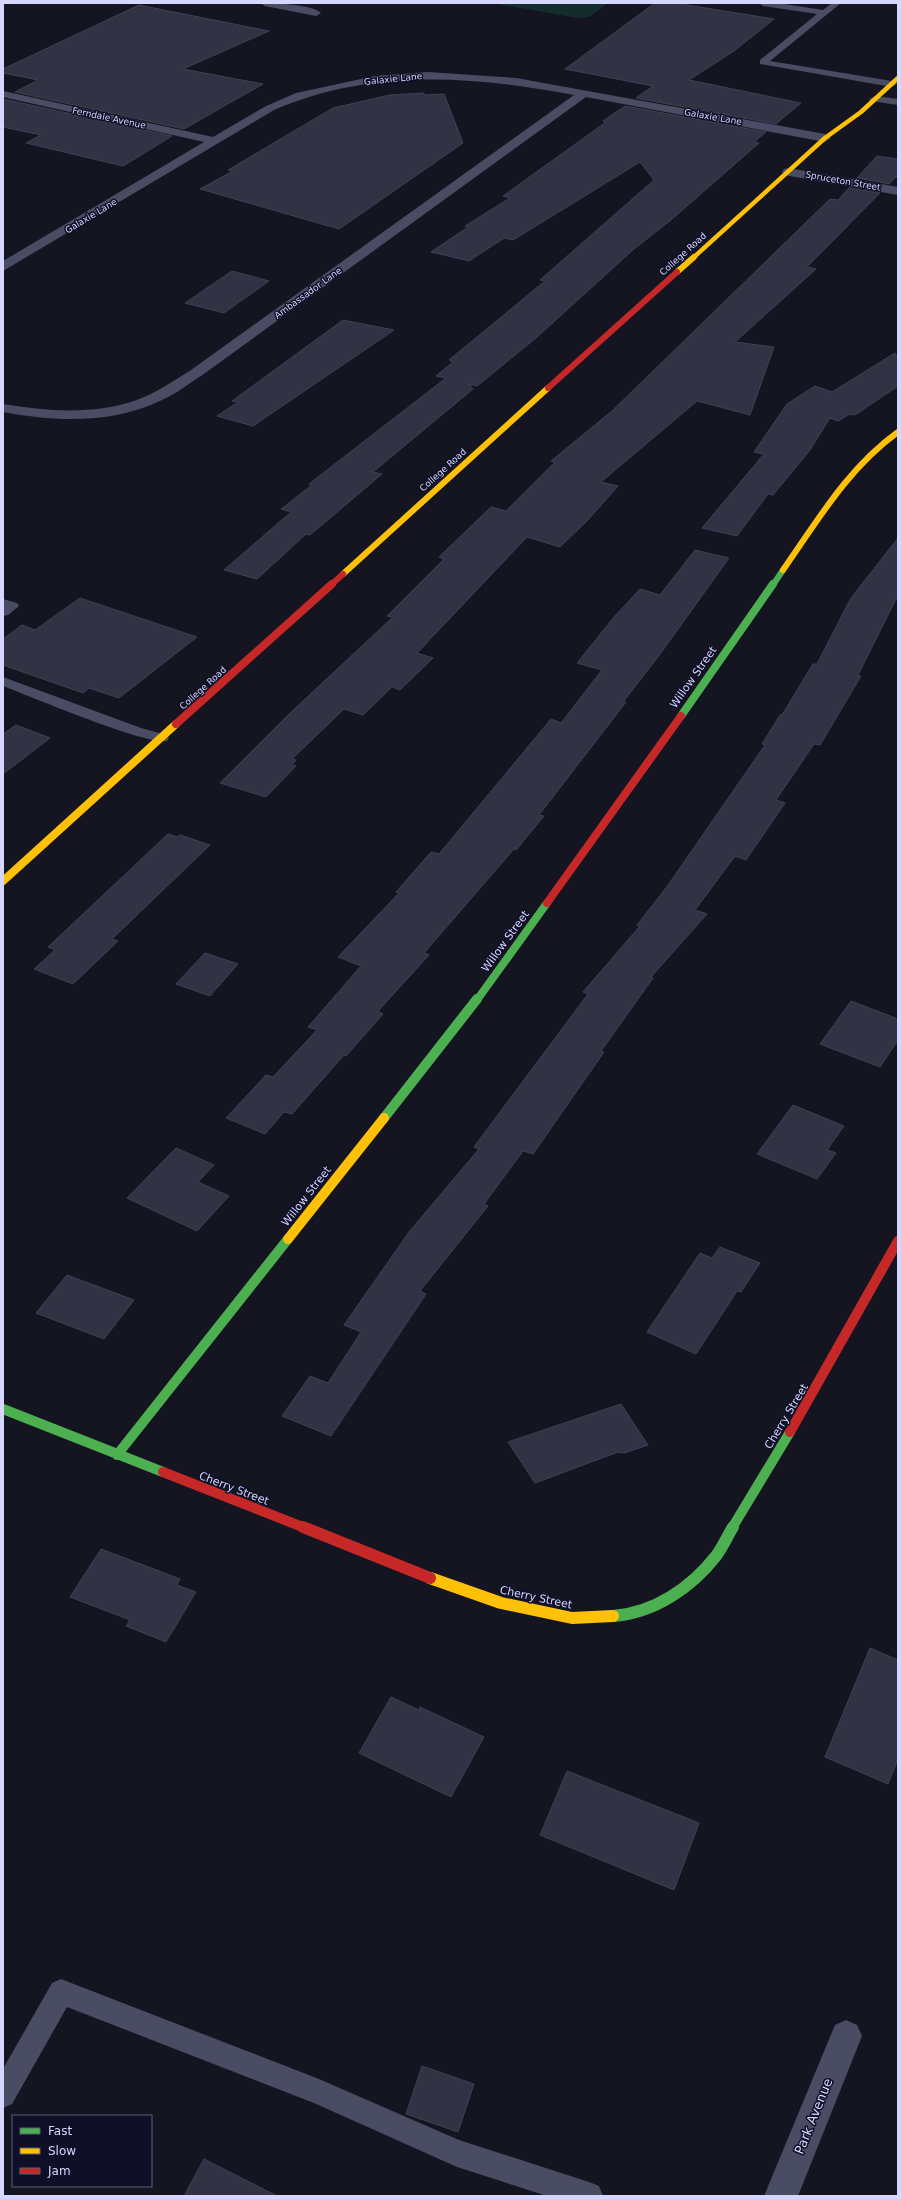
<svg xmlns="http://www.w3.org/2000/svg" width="901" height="2199" font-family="'DejaVu Sans',sans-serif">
<rect width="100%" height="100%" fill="#151521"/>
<!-- green -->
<path fill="#122d2b" d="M492,3H608L589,17L578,18Z"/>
<!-- building -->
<path fill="#333244" stroke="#404055" d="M655,3H675L774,19L734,51L689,80L801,103L776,124L636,98L653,86L565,69Z
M139,5L269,31L183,69L263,84L184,129L15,92L38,80L3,73V69Z
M424,93L425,95L444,94L463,143L339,229L200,189L233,171L228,170L333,108L390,95Z
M3,99L172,136L123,166L26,143L41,135L3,127Z
M625,106L766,132L754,142L759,143L671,220L634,249L536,338L477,386L469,384L473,389L373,472L382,474L310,535L306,534L257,579L224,570L291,512L281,509L312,485L309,484L446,378L436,376L453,362L449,360L545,281L540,280L654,180L640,162L513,240L504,238L469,261L431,252L468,227L465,226L510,198L503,196L606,122L603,121Z
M877,156L898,159V175L889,184L857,178Z
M849,188L880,193L807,267L816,269L735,342L774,347L750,415L697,401L601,482L618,486L588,520L560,547L527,537L417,653L433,658L400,690L392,687L363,715L344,709L292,759L296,760L292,765L296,766L266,797L220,783L288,715L393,617L387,616L444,559L439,557L491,507L506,511L555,462L551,461L612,411L830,199L838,200Z
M232,271L269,281L224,313L185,303Z
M343,320L394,330L253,426L217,416L238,402L232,401Z
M895,353L898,357V386L855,415L850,414L838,421L830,418L810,450L773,495L768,494L737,536L702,528L764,454L754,452L787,404L815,386L832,392Z
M898,538V595L858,675L861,676L820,745L814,744L776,800L785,803L746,860L735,856L695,910L707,914L651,977L653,978L601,1051L604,1052L533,1154L523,1151L484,1204L488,1206L420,1291L426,1294L331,1436L282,1416L310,1376L328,1383L361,1332L344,1325L409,1232L479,1149L474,1147L588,994L583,992L640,926L637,925L666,888L765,745L762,744L780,715H782L813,664H817L851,598Z
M695,550L729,558L658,657L623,702H626L539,815L544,816L516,850L514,849L424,953L429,955L378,1011L383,1014L346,1056L344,1055L292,1114L284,1112L265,1134L226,1118L266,1075L273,1077L317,1030L308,1027L361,966L338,957L399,893L396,892L431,852L439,854L551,719L561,723L602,670L577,663L615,616L640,589L660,595Z
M80,598L197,637L119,698L89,688L83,693L3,665V639L22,625L35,630Z
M16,725L50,738L3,774V734Z
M168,834L177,837L180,835L210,845L112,939L118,941L73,984L34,969L55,950L48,947Z
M205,953L238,964L210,996L176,984Z
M851,1001L898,1019V1040L880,1067L820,1044Z
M793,1105L844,1126L827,1150L836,1153L817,1179L757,1154Z
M176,1148L214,1165L198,1182L229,1196L197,1231L127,1198Z
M720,1247L760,1263L741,1292L737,1291L696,1354L647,1332L700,1253L712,1258Z
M67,1275L134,1300L104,1339L36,1313Z
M621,1404L648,1445L624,1453L618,1452L535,1483L508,1442Z
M101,1549L180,1579L177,1585L196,1592L166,1642L126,1626L130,1620L70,1597Z
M870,1648L898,1660V1759L888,1784L825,1757Z
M391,1697L419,1710L420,1707L484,1737L451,1797L359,1753Z
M567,1771L699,1823L674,1890L540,1835Z
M422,2066L474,2084L458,2132L406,2114Z
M204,2159L277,2196H184Z"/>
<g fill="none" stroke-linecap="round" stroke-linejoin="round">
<!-- lane -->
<path fill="#494c62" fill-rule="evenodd" d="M759,3H778L823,10L832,3H841L770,61L892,81L897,84L892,87L760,64V60L817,14L763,6Z
M3,599L17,603L19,606L8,615L3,616Z
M3,677L141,728L167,735L169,738L167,741C148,746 29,696 3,686Z
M61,1979L319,2079L459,2140L589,2182L599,2186L603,2196H547L457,2167L314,2103L67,2007L12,2104L3,2108V2069L52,1983Z"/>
<!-- street -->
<path fill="#494c62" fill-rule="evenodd" d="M260,3C272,3 313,4 321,13L316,16L265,6Z
M428,72L516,78L825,134L831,138L825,142L586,97L201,376C188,384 176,394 162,400C113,424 56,422 3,412V404C45,411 93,415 134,401C155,394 173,381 191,370L574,95C472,76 372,68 274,110L3,271V261L204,142L3,97V91L213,137L266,106L296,93L375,76Z
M875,96L898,99V105L871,101L869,99Z
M788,168L898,187V195L784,175L782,172L784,169Z
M846,2020L857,2025L862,2036L798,2196H764L835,2025Z"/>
<!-- fast-far3 -->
<path stroke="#4caf50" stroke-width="6" d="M773,585L783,570"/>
<!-- fast-far2 -->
<path stroke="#4caf50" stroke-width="8" d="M681,716L773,584
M477,1000L547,903"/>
<!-- fast-far1 -->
<path stroke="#4caf50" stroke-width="10" d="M384,1118L477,999
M3,1409L163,1472
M117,1455L288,1239
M732,1528L790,1432"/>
<!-- fast -->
<path stroke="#4caf50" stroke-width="12" d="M613,1616C654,1613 691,1588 716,1556C722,1548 727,1537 733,1527"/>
<!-- slow-far4 -->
<path stroke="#ffc107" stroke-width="4.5" d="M693,258L825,138L861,112L898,78"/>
<!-- slow-far3 -->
<path stroke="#ffc107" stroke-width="6" d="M677,272L694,257
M783,570C818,520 848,468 898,432
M343,574L548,388"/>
<!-- slow-far2 -->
<path stroke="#ffc107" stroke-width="8" d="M3,881L176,724"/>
<!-- slow-far1 -->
<path stroke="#ffc107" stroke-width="10" d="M288,1239L384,1118"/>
<!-- slow -->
<path stroke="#ffc107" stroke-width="12" d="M430,1578L501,1603L572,1618L613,1616"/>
<!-- jam-far3 -->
<path stroke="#c62828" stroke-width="6" d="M548,388L677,272
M331,585L343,574"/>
<!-- jam-far2 -->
<path stroke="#c62828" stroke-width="8" d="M176,724L332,584
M547,903L681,716"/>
<!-- jam-far1 -->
<path stroke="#c62828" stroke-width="10" d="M790,1432L898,1241
M163,1472L305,1528"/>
<!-- jam -->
<path stroke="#c62828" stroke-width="12" d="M303,1527L430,1578"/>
</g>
<g text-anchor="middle" stroke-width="3" stroke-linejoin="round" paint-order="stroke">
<!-- far-street labels -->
<g font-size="9" fill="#d5d7ff" stroke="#0f0f27">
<text transform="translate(393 79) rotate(-6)" y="3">Galaxie Lane</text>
<text transform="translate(713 117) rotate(10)" y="3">Galaxie Lane</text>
<text transform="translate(109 118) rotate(12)" y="3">Ferndale Avenue</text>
<text transform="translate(843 181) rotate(10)" y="3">Spruceton Street</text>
<text transform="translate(91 216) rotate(-31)" y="3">Galaxie Lane</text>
<text transform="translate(683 254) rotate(-42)" y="3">College Road</text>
<text transform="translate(308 293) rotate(-36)" y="3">Ambassador Lane</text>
<text transform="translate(443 470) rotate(-42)" y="3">College Road</text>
<text transform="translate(203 688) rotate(-42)" y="3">College Road</text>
</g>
<!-- street labels -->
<g font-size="11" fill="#d5d7ff" stroke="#0f0f27">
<text transform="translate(693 677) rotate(-55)" y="4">Willow Street</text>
<text transform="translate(505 941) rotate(-54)" y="4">Willow Street</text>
<text transform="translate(306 1196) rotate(-52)" y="4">Willow Street</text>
<text transform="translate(786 1416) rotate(-59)" y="4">Cherry Street</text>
<text transform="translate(234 1488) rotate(21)" y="4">Cherry Street</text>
<text transform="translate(536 1597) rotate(12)" y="4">Cherry Street</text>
</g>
<!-- near-street labels -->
<g font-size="13" fill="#d5d7ff" stroke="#0f0f27">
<text transform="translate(813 2116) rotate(-68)" y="5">Park Avenue</text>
</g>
</g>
<!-- border -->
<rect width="901" height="2199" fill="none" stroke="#d5d7ff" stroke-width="8"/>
<!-- legend -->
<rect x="12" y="2115" width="140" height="72" fill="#0f0f27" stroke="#5e5f7d"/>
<rect x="20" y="2128" width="20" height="6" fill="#4caf50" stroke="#5e5f7d"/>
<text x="48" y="2135" font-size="12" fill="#d5d7ff">Fast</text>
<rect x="20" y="2148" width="20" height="6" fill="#ffc107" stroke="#5e5f7d"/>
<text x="48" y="2155" font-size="12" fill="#d5d7ff">Slow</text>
<rect x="20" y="2168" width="20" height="6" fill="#c62828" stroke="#5e5f7d"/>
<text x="48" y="2175" font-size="12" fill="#d5d7ff">Jam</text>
</svg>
